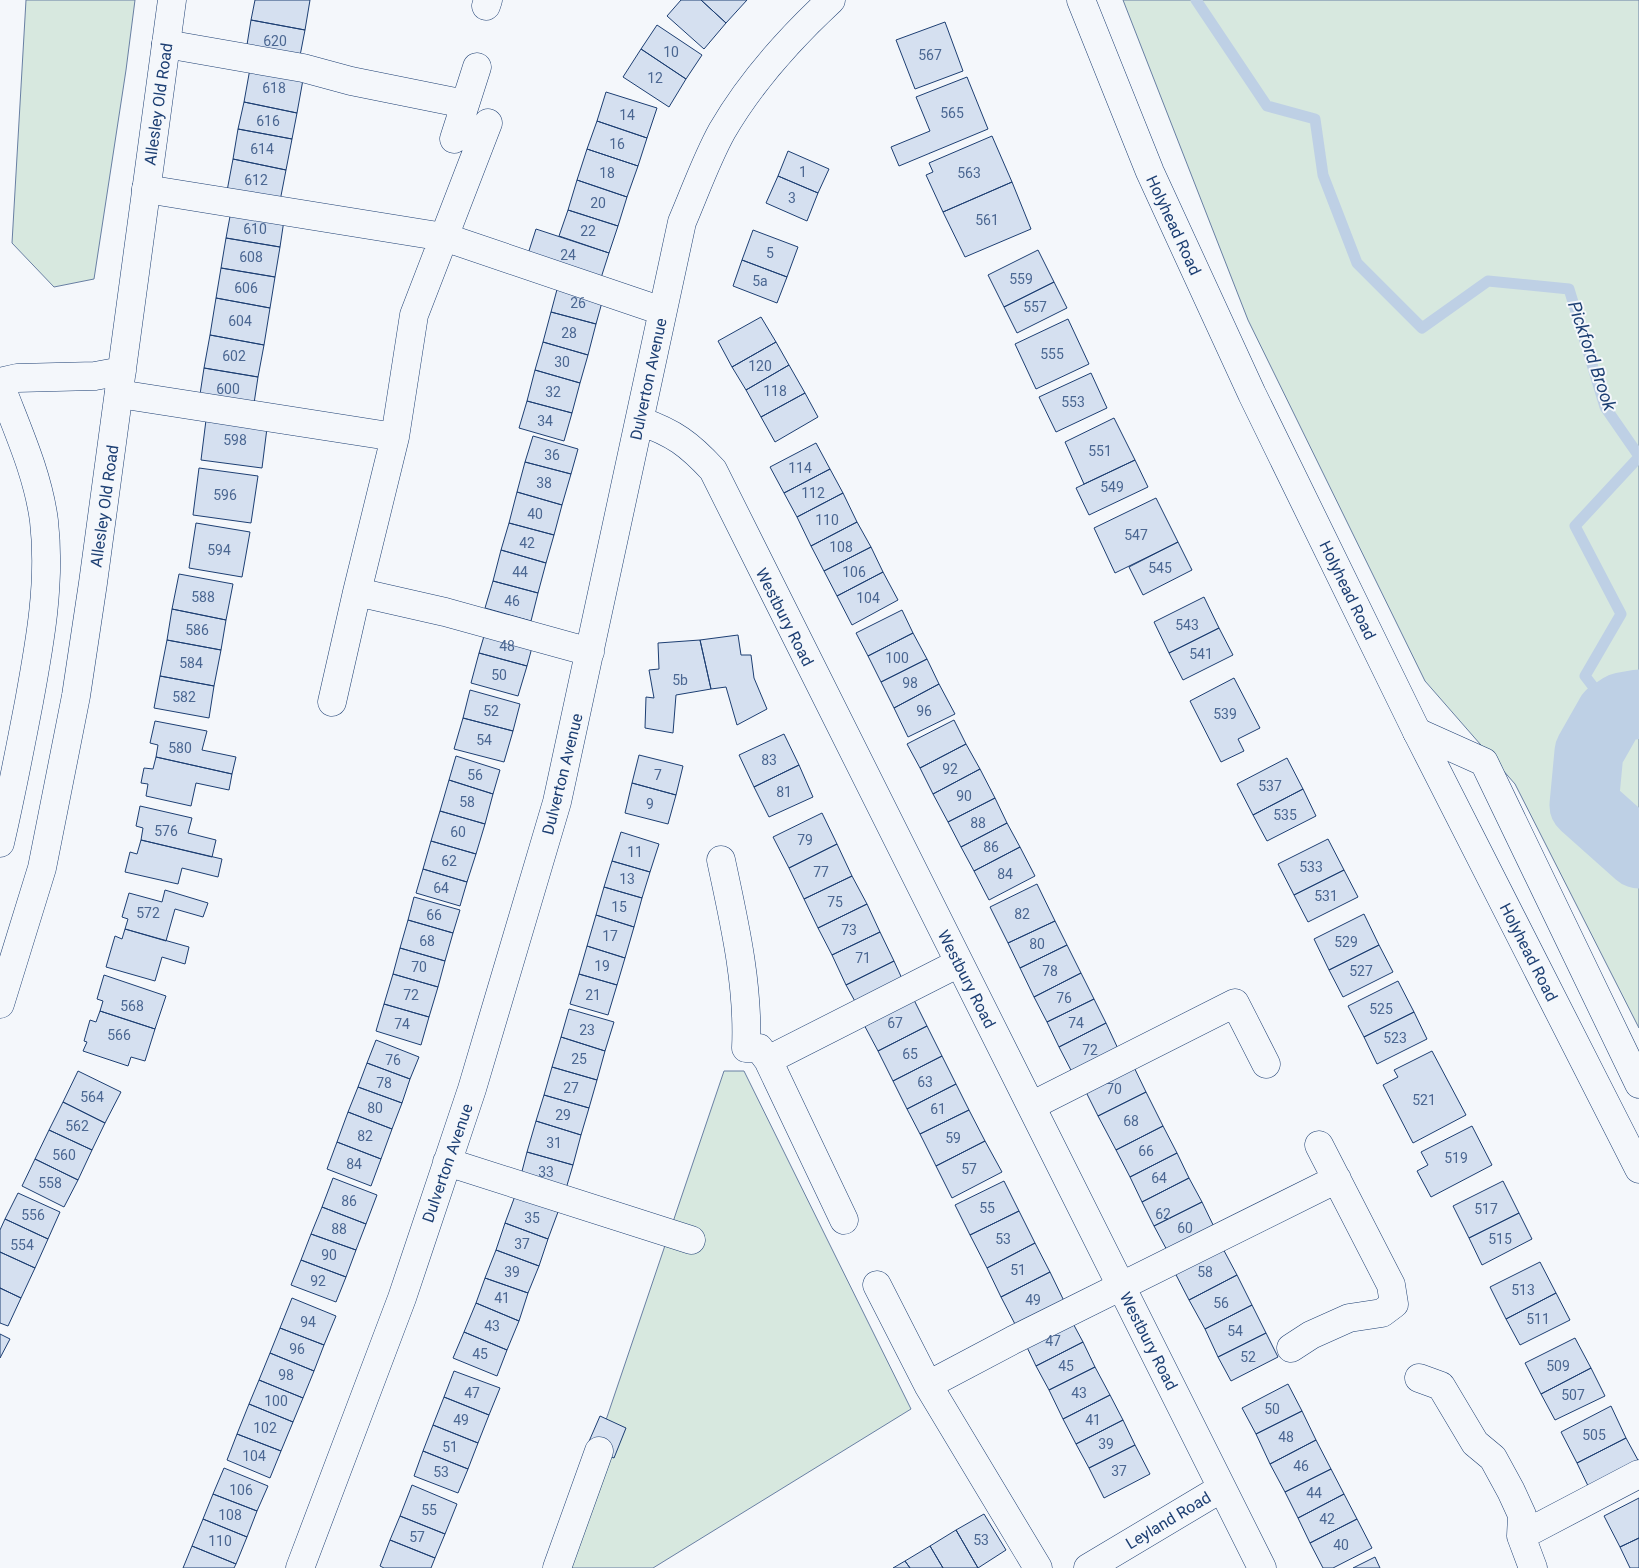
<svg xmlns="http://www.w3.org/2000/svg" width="1639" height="1568" font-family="Roboto,sans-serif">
<rect width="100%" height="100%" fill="#f4f7fb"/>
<!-- green -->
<path fill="#d7e8df" stroke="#687fa3" d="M26,0H135L126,70L94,279L54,287L12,243Z
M1123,0H1639V1028L1515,784L1425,681L1248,320Z
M724,1071H744L911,1409L653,1568H556Z"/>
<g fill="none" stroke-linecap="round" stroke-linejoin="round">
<!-- stream -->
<path stroke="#bed0e5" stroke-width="11" d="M1196,0L1267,106L1315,119L1323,175L1357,263L1422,328L1488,281L1569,289L1605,407L1639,456
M1610,715L1605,702L1585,676L1621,614L1575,526L1639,457"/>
<!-- river -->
<path stroke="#bed0e5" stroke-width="69" d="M1639,704L1622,707L1610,715L1589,752L1584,805L1639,854"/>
</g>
<!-- building -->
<path fill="#d5e0f0" stroke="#1d3f73" d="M255,0H310L305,30L251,20Z
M681,0H701L726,23L704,49L667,16Z
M701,0H747L726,23Z
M251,20L305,30L299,61L246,51Z
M945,22L963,71L915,89L896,40Z
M657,25L702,55L686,79L641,49Z
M641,49L686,79L669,107L623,77Z
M251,63L304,74L297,113L244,102Z
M967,77L988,129L899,166L891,147L930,131L916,97Z
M606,92L657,108L647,138L597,121Z
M244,102L297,113L292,139L238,129Z
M597,121L647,138L638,166L587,149Z
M238,129L292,139L286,170L233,159Z
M992,136L1012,182L943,212L926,175L933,172L929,163Z
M587,149L638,166L627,197L577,180Z
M788,151L829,169L818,193L778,176Z
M233,159L286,170L280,201L227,191Z
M778,176L818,193L807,221L766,203Z
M577,180L627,197L618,226L568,210Z
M1012,182L1031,229L965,257L943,212Z
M568,210L618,226L609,253L559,236Z
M231,211L284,220L280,247L226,238Z
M536,229L609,253L600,281L527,257Z
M753,230L798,247L787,277L742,260Z
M226,238L280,247L275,277L221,268Z
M1038,250L1054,282L1004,307L988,275Z
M742,260L787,277L777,303L733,286Z
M221,268L275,277L270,308L216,298Z
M559,282L604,295L596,324L551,312Z
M1054,282L1067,308L1017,333L1004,307Z
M216,298L270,308L264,345L210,335Z
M551,312L596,324L588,355L543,342Z
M761,317L776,342L732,367L718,341Z
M1068,319L1089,364L1036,389L1015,344Z
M210,335L264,345L258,377L204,368Z
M543,342L588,355L580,383L535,370Z
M776,342L789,365L746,390L732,367Z
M789,365L805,393L761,417L746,390Z
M204,368L258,377L253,410L199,401Z
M535,370L580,383L572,413L527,401Z
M1091,373L1107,408L1056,432L1039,397Z
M805,393L818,417L775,442L761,417Z
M527,401L572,413L564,441L519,428Z
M207,412L268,420L262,468L201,460Z
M1114,418L1135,460L1084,484L1065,442Z
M533,436L578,449L571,474L525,462Z
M816,443L830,469L784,493L770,467Z
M1135,460L1148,487L1089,515L1076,488Z
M525,462L571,474L562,505L517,492Z
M199,468L258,476L251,523L193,515Z
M830,469L843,493L797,517L784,493Z
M517,492L562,505L554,535L509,523Z
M843,493L857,522L811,546L797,517Z
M1156,498L1178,542L1115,573L1094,528Z
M857,522L871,547L824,571L811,546Z
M196,523L250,532L242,577L189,568Z
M509,523L554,535L546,563L501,550Z
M1178,542L1192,570L1143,595L1129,567Z
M871,547L883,572L837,596L824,571Z
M501,550L546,563L538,593L493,581Z
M883,572L898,600L852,625L837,596Z
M179,574L233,584L226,620L172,609Z
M493,581L538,593L531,621L485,608Z
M1204,597L1219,628L1169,653L1154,622Z
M172,609L226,620L221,650L167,640Z
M902,610L913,633L868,656L856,633Z
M487,626L534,640L527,666L479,653Z
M1219,628L1233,655L1183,680L1169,653Z
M913,633L927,659L881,682L868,656Z
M738,635L741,655H751L754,678L767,709L737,725L726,687L711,689L700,640Z
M167,640L221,650L214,686L160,676Z
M700,640L711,689L676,695L673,733L645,728L646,697L654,698L649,670L659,669L658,643Z
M479,653L527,666L518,696L471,683Z
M927,659L939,684L894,708L881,682Z
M160,676L214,686L209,718L154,708Z
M1234,678L1260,728L1238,739L1244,751L1221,762L1190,701Z
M939,684L955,714L908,737L894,708Z
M470,690L520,704L513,731L463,718Z
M463,718L513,731L504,762L454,749Z
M954,720L966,744L920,768L907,744Z
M155,721L207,731L202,750L236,757L232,774L156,757L158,745L150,743Z
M784,734L799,765L754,787L739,755Z
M966,744L980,769L933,794L920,768Z
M639,755L683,766L676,795L632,783Z
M456,756L500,770L493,794L449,780Z
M156,757L232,774L229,790L196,783L191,806L146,796L148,784L141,783L144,768L153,769Z
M1287,758L1303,789L1253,815L1237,784Z
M799,765L813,797L769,817L754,787Z
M980,769L995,798L948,822L933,794Z
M449,780L493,794L485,824L440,811Z
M632,783L676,795L668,824L625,813Z
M1303,789L1316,816L1267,841L1253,815Z
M995,798L1007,823L961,847L948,822Z
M140,806L192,818L188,833L216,840L212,857L141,840L143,828L136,826Z
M440,811L485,824L476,854L431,841Z
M822,813L837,844L789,868L773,837Z
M1007,823L1020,847L974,871L961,847Z
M621,832L659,844L650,872L612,861Z
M1328,839L1344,870L1294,895L1278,864Z
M141,840L222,859L218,877L182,868L178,884L125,872L130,852L137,854Z
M431,841L476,854L467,882L423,869Z
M837,844L852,876L804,899L789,868Z
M1020,847L1035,876L989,900L974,871Z
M612,861L650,872L642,898L604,887Z
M423,869L467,882L460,906L416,893Z
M1344,870L1358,897L1308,922L1294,895Z
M852,876L867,904L818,928L804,899Z
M1037,884L1055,921L1008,943L990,907Z
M604,887L642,898L634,927L596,915Z
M165,890L208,903L203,917L175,909L166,941L125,929L128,919L122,917L129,893L162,902Z
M414,897L460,910L453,933L408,920Z
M867,904L880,932L832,955L818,928Z
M1364,914L1379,945L1329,970L1314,939Z
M596,915L634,927L625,958L587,946Z
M408,920L453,933L445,961L400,948Z
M1055,921L1067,945L1020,968L1008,943Z
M125,929L189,947L185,964L162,957L155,981L106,967L115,936L122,939Z
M880,932L894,961L846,985L832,955Z
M1067,945L1081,973L1034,997L1020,968Z
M1379,945L1393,972L1343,997L1329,970Z
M587,946L625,958L617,985L579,974Z
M400,948L445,961L438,987L393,974Z
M894,961L904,983L857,1005L846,985Z
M1081,973L1094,999L1047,1022L1034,997Z
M393,974L438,987L429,1017L384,1004Z
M579,974L617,985L608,1015L570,1004Z
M104,975L166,996L155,1029L100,1011L103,1001L97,999Z
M1398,981L1414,1012L1364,1037L1348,1006Z
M912,996L927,1026L878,1051L862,1021Z
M1094,999L1106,1023L1059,1047L1047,1022Z
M384,1004L429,1017L421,1045L376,1031Z
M569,1009L614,1022L605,1051L561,1037Z
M100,1011L155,1029L145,1061L131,1057L128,1066L83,1051L87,1042L84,1041L90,1020L96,1022Z
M1414,1012L1427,1039L1377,1064L1364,1037Z
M1106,1023L1120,1053L1074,1076L1059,1047Z
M927,1026L942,1056L893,1081L878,1051Z
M561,1037L605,1051L597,1080L552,1067Z
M376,1040L419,1057L410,1079L367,1063Z
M1432,1051L1466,1115L1413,1143L1383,1085L1398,1077L1394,1070Z
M942,1056L956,1084L907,1109L893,1081Z
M1131,1061L1146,1092L1098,1116L1083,1086Z
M367,1063L410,1079L402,1103L358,1087Z
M552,1067L597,1080L589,1108L544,1095Z
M78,1071L121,1092L105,1123L63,1102Z
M956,1084L969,1110L920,1134L907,1109Z
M358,1087L402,1103L392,1129L348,1112Z
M1146,1092L1163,1126L1116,1150L1098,1116Z
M544,1095L589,1108L581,1135L536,1121Z
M63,1102L105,1123L92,1150L49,1130Z
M969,1110L985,1141L936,1166L920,1134Z
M348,1112L392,1129L381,1159L337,1142Z
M536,1121L581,1135L573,1165L527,1152Z
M1163,1126L1177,1153L1130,1177L1116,1150Z
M1472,1126L1492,1165L1431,1197L1417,1171L1428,1165L1421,1152Z
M49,1130L92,1150L78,1180L35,1159Z
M985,1141L1002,1172L952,1198L936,1166Z
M337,1142L381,1159L371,1186L327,1169Z
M527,1152L573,1165L565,1192L520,1179Z
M1177,1153L1189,1178L1142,1202L1130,1177Z
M35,1159L78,1180L64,1207L22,1186Z
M333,1178L377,1195L366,1224L322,1207Z
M1189,1178L1202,1202L1154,1226L1142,1202Z
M1004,1181L1019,1211L970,1235L955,1205Z
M1503,1181L1519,1213L1469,1238L1453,1206Z
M18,1193L60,1212L48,1239L5,1219Z
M515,1196L558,1212L548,1239L505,1223Z
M1202,1202L1216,1231L1169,1254L1154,1226Z
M322,1207L366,1224L356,1250L311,1234Z
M1019,1211L1035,1243L987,1268L970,1235Z
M1519,1213L1532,1239L1482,1265L1469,1238Z
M5,1219L48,1239L35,1268L0,1252V1230Z
M505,1223L548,1239L539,1266L496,1250Z
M311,1234L356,1250L346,1277L301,1260Z
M1035,1243L1050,1272L1001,1297L987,1268Z
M1221,1245L1237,1275L1189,1300L1173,1269Z
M496,1250L539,1266L528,1293L485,1278Z
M0,1252L35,1268L21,1298L0,1288Z
M301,1260L346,1277L336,1302L291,1285Z
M1540,1262L1556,1293L1506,1319L1490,1287Z
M1050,1272L1065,1303L1017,1328L1001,1297Z
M1237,1275L1252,1305L1205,1329L1189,1300Z
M485,1278L528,1293L519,1321L476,1303Z
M0,1288L21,1298L8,1326L0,1323Z
M1556,1293L1570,1320L1520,1345L1506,1319Z
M292,1298L336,1316L324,1345L280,1328Z
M476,1303L519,1321L507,1350L464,1332Z
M1252,1305L1266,1333L1218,1357L1205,1329Z
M1069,1316L1083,1342L1036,1366L1023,1339Z
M280,1328L324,1345L314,1371L270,1353Z
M464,1332L507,1350L497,1376L453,1358Z
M1266,1333L1278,1357L1231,1381L1218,1357Z
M0,1334L10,1339L0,1358Z
M1575,1338L1591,1368L1541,1394L1525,1363Z
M1083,1342L1095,1367L1049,1390L1036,1366Z
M270,1353L314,1371L303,1398L259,1380Z
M1095,1367L1110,1395L1063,1419L1049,1390Z
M1591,1368L1605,1396L1555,1420L1541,1394Z
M454,1371L500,1388L489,1415L444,1397Z
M259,1380L303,1398L293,1422L249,1404Z
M1288,1384L1302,1411L1256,1434L1242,1408Z
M1110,1395L1123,1420L1076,1444L1063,1419Z
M444,1397L489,1415L478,1443L433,1425Z
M249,1404L293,1422L281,1451L237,1434Z
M1611,1406L1626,1438L1577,1463L1561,1432Z
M1302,1411L1316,1440L1270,1464L1256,1434Z
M600,1416L626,1428L614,1458L587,1446Z
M1123,1420L1135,1445L1089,1468L1076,1444Z
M433,1425L478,1443L468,1469L423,1451Z
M237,1434L281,1451L270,1478L227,1460Z
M1626,1438L1639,1462L1590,1490L1577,1463Z
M1316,1440L1331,1469L1285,1492L1270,1464Z
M1135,1445L1150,1474L1104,1498L1089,1468Z
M423,1451L468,1469L458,1493L414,1476Z
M224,1468L268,1486L257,1511L213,1494Z
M1331,1469L1344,1494L1298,1518L1285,1492Z
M412,1485L457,1504L445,1534L400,1516Z
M213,1494L257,1511L247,1537L203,1519Z
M1344,1494L1357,1519L1310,1543L1298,1518Z
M1639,1498V1538L1620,1547L1604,1516Z
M984,1514L1006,1550L978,1568L956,1530Z
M400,1516L445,1534L435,1558L390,1540Z
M203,1519L247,1537L236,1564L192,1546Z
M1357,1519L1372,1548L1333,1568H1323L1310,1543Z
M956,1530L978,1568H943L930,1546Z
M1639,1538V1568H1630L1620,1547Z
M390,1540L435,1558L431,1568H384L380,1566Z
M192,1546L236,1564L234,1568H183Z
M930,1546L943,1568H910L905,1561Z
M1375,1557L1380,1568H1353Z
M905,1561L910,1568H893Z"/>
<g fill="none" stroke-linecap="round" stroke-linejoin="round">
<!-- minor casing -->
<g stroke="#1d3f73" stroke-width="29">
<path id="minor" d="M486,6L488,0
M166,44L303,68L351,81L465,104
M454,139L477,67
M146,189L444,237L662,311
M119,394L395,437
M640,421C674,433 689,444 713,470L1262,1568
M357,592L445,612L590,652
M332,702L357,592L395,437L414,315L488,123
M1417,732L1484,762L1639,1084
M721,860C734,921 749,985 746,1048H759L768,1060L959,963
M768,1060L844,1220
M1031,1106L1235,1003L1266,1064
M447,1162L691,1240
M877,1285L928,1385L1038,1568
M1291,1348L1311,1335L1349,1318L1382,1313L1394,1304L1391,1285L1319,1145
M1419,1378L1441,1386L1475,1443L1493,1458L1511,1491L1522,1515L1521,1536L1533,1568
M928,1385L1013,1340L1337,1179
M1521,1536L1639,1474
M300,1568L402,1298L472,1089L557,802L682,222C695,192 706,160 722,131C751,81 789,39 831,0
M557,1568L599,1451
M1088,1568L1222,1488"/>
</g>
<!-- major casing -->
<g stroke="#1d3f73" stroke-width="29">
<path id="major" d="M0,382L17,378L95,376L122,371
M0,384C17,429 38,474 44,521C51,582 40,642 29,702C20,749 11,796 0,843
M0,1004L42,868L76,696L93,583L172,0"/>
</g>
<!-- highway casing -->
<g stroke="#1d3f73" stroke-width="29">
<path id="highway" d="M1081,0L1150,172L1252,394L1417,732L1639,1169"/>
</g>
<!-- minor -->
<use href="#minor" stroke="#f4f7fb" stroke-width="28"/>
<!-- major -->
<use href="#major" stroke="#f4f7fb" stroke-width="28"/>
<!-- highway -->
<use href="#highway" stroke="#f4f7fb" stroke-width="28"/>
</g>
<g text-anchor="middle" stroke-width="4" stroke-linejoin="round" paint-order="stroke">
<!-- number labels -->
<g font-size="14" fill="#4b6792">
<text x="275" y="46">620</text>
<text x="671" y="57">10</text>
<text x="930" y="60">567</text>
<text x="655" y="83">12</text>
<text x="274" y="93">618</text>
<text x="952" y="118">565</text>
<text x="627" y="120">14</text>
<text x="268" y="126">616</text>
<text x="617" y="149">16</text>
<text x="262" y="154">614</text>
<text x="803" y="177">1</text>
<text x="607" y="178">18</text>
<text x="969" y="178">563</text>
<text x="256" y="185">612</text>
<text x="792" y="203">3</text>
<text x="598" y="208">20</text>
<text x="987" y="225">561</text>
<text x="255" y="234">610</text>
<text x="588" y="236">22</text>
<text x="770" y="258">5</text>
<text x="568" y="260">24</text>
<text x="251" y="262">608</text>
<text x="1021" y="284">559</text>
<text x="760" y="286">5a</text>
<text x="246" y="293">606</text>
<text x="578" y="308">26</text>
<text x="1035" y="312">557</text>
<text x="240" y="326">604</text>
<text x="569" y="338">28</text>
<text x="1052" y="359">555</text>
<text x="234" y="361">602</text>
<text x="562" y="367">30</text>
<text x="760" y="371">120</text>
<text x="228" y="394">600</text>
<text x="775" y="396">118</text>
<text x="553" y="397">32</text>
<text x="1073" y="407">553</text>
<text x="545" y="426">34</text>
<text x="235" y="445">598</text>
<text x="1100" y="456">551</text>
<text x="552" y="460">36</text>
<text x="800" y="473">114</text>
<text x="544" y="488">38</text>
<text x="1112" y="492">549</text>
<text x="813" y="498">112</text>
<text x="225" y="500">596</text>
<text x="535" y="519">40</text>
<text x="827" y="525">110</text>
<text x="1136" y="540">547</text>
<text x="527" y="548">42</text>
<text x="841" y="552">108</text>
<text x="219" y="555">594</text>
<text x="1160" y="573">545</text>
<text x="520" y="577">44</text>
<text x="854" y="577">106</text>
<text x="203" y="602">588</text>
<text x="868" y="603">104</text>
<text x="512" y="606">46</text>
<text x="1187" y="630">543</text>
<text x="197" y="635">586</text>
<text x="507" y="651">48</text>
<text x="1201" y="659">541</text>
<text x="897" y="663">100</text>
<text x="191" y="668">584</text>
<text x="499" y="680">50</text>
<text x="680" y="685">5b</text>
<text x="910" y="688">98</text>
<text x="184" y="702">582</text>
<text x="491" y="716">52</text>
<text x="924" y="716">96</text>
<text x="1225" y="719">539</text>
<text x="484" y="745">54</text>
<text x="180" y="753">580</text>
<text x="769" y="765">83</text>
<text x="950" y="774">92</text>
<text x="475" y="780">56</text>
<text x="658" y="780">7</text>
<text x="1270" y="791">537</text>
<text x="784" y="797">81</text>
<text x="964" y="801">90</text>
<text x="467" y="807">58</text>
<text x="650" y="809">9</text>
<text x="1285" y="820">535</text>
<text x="978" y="828">88</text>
<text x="166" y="836">576</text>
<text x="458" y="837">60</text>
<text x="805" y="845">79</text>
<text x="991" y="852">86</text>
<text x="635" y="857">11</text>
<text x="449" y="866">62</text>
<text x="1311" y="872">533</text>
<text x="821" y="877">77</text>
<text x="1005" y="879">84</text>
<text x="627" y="884">13</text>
<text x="441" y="893">64</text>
<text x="1326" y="901">531</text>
<text x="835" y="907">75</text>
<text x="619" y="912">15</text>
<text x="148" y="918">572</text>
<text x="1022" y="919">82</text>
<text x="434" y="920">66</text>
<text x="849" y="935">73</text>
<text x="610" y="941">17</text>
<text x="427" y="946">68</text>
<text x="1346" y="947">529</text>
<text x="1037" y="949">80</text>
<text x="863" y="963">71</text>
<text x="602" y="971">19</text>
<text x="419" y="972">70</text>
<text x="1050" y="976">78</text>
<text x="1361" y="976">527</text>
<text x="411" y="1000">72</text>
<text x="593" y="1000">21</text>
<text x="1064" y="1003">76</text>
<text x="132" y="1011">568</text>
<text x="1381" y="1014">525</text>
<text x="895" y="1028">67</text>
<text x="1076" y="1028">74</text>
<text x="402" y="1029">74</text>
<text x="587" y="1035">23</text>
<text x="119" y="1040">566</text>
<text x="1395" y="1043">523</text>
<text x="1090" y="1055">72</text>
<text x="910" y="1059">65</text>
<text x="579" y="1064">25</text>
<text x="393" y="1065">76</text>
<text x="925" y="1087">63</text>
<text x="384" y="1088">78</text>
<text x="571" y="1093">27</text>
<text x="1114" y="1094">70</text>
<text x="92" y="1102">564</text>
<text x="1424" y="1105">521</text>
<text x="375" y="1113">80</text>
<text x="938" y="1114">61</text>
<text x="563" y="1120">29</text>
<text x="1131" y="1126">68</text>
<text x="77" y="1131">562</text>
<text x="365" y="1141">82</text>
<text x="953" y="1143">59</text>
<text x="554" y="1148">31</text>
<text x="1146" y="1156">66</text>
<text x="64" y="1160">560</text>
<text x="1456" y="1163">519</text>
<text x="354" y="1169">84</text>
<text x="969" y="1174">57</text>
<text x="546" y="1177">33</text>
<text x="1159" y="1183">64</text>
<text x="50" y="1188">558</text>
<text x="349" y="1206">86</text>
<text x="987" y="1213">55</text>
<text x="1486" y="1214">517</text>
<text x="1163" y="1219">62</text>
<text x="33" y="1220">556</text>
<text x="532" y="1223">35</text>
<text x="1185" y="1233">60</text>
<text x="339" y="1234">88</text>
<text x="1003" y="1244">53</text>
<text x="1500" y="1244">515</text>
<text x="522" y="1249">37</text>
<text x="22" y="1250">554</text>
<text x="329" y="1260">90</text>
<text x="1018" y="1275">51</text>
<text x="512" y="1277">39</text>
<text x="1205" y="1277">58</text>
<text x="318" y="1286">92</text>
<text x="1523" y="1295">513</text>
<text x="502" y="1303">41</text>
<text x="1033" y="1305">49</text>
<text x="1221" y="1308">56</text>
<text x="1538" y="1324">511</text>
<text x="308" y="1327">94</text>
<text x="492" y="1331">43</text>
<text x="1235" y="1336">54</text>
<text x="1053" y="1346">47</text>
<text x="297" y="1354">96</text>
<text x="480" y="1359">45</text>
<text x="1248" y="1362">52</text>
<text x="1066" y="1371">45</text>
<text x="1558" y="1371">509</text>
<text x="286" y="1380">98</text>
<text x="472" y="1398">47</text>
<text x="1079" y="1398">43</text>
<text x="1573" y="1400">507</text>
<text x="276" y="1406">100</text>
<text x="1272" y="1414">50</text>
<text x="461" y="1425">49</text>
<text x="1093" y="1425">41</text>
<text x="265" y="1433">102</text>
<text x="1594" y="1440">505</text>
<text x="1286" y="1442">48</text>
<text x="1106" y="1449">39</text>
<text x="450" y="1452">51</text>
<text x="254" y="1461">104</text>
<text x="1301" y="1471">46</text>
<text x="1119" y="1476">37</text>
<text x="441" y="1477">53</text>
<text x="241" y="1495">106</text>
<text x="1314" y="1498">44</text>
<text x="429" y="1515">55</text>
<text x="230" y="1520">108</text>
<text x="1327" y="1524">42</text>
<text x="417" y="1542">57</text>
<text x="981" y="1545">53</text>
<text x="220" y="1546">110</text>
<text x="1341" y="1550">40</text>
</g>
<!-- street labels -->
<g font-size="16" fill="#1d3f73" stroke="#f4f7fb">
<text transform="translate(158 104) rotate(-82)" y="6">Allesley Old Road</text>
<text transform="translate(1174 225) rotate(65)" y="6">Holyhead Road</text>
<text transform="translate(648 379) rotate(-78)" y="6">Dulverton Avenue</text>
<text transform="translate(104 506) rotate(-82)" y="6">Allesley Old Road</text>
<text transform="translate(1348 590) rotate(64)" y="6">Holyhead Road</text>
<text transform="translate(785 617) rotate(63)" y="6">Westbury Road</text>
<text transform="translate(562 774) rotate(-76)" y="6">Dulverton Avenue</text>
<text transform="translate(1529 952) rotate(63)" y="6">Holyhead Road</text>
<text transform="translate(967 979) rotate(63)" y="6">Westbury Road</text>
<text transform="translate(447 1163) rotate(-71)" y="6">Dulverton Avenue</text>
<text transform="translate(1149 1341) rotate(63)" y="6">Westbury Road</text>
<text transform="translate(1168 1520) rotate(-31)" y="6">Leyland Road</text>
</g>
<!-- water labels -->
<g font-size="18" font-style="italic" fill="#1d3f73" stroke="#f4f7fb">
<text transform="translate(1592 356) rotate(71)" y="6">Pickford Brook</text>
</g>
</g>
</svg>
